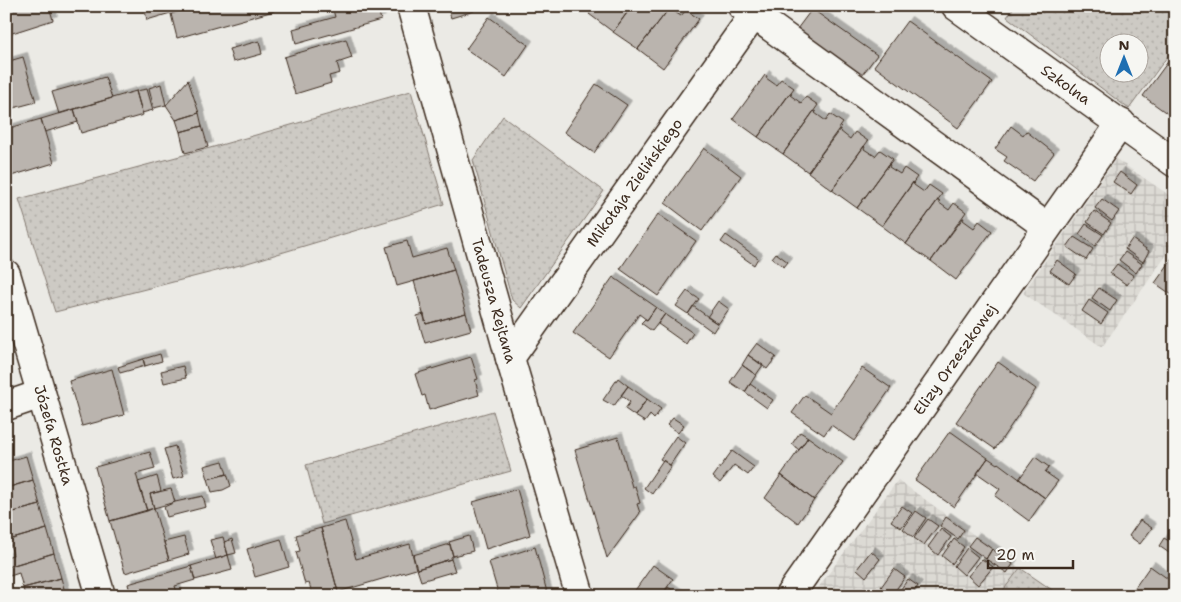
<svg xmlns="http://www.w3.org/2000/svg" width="1181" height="602" font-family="'Shantell Sans',sans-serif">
<defs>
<pattern id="industrial-grid" width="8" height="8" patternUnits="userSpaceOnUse" patternTransform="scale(1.25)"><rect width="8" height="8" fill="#dcdad4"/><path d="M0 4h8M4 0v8" fill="none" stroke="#bebbb6"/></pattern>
<pattern id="green-dots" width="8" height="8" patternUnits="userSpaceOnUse" patternTransform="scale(1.25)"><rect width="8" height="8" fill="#cdcac4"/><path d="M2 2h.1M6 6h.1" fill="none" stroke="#b1aea8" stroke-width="1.8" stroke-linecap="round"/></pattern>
<filter id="shadow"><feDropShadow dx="4.5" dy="-4.5" stdDeviation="0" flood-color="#0004"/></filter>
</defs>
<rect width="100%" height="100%" fill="#ebeae5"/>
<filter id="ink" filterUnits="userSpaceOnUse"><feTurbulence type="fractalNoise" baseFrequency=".02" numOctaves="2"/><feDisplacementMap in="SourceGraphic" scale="10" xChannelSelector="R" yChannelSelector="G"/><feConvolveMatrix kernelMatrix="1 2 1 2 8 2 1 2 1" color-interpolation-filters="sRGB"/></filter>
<g filter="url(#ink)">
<!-- industrial -->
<path fill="url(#industrial-grid)" d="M1116,159L1175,199V243L1102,347L1023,293Z
M898,480L1020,568L999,596H812Z"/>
<!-- green -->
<path fill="url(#green-dots)" stroke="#847a71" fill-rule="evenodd" d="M1015,6H1175V46L1129,109L1007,17ZM1108,42H1138V72H1108Z
M411,91L444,204L244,264L55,312L19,199L210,148Z
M503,116L604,191L521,308L512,300L473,160Z
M493,411L511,471L322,524L306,465Z
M1020,568L1061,596H999Z"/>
<!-- building -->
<path fill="#bab4ae" stroke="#3b2a1e" filter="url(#shadow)" d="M6,6H49L53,20L6,35Z
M144,6H194L147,20Z
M197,6H273L274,11L177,38L171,14Z
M332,6H377L381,20L296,44L293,29L335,17Z
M447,6H473L474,11L451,18Z
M595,6H632L613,32L589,14Z
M632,6H671L638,49L613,32Z
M671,6L670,9L681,16L686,10L699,19L663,68L638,49Z
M812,9L877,55L862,75L797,29Z
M489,17L528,45L506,77L466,49Z
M907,21L992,82L958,128L874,66Z
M346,39L352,58L337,63L340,73L329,76L331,83L295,94L284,57Z
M259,41L262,54L233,62L229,49Z
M1175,52V68L1167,63Z
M23,57L36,102L6,110V62Z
M1167,63L1175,68V119L1143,96Z
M765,75L767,76L766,78L776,85L781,79L794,88L758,137L733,119Z
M105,77L112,98L59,114L52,92Z
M188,80L199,113L176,120L166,105Z
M161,84L166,105L154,108L149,88Z
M596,84L627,105L594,153L564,132Z
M147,89L153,110L142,113L136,91Z
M136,91L143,115L81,133L74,109Z
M790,93L792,94L790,95L801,103L806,97L818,105L783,154L758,137Z
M74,109L78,122L45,132L41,119Z
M814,111L816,112L815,113L826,121L830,114L843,123L808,172L783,154Z
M199,113L202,126L180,132L176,120Z
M41,119L54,163L11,176L6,161V129Z
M202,126L208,147L185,153L180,132Z
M1011,126L1023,135L1026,131L1054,153L1033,181L1004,161L1007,157L995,149Z
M840,129V131L850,139L855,132L868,141L832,190L808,172Z
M864,146L865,147L864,149L875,156L880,150L893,159L857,208L832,190Z
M704,148L741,176L702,231L665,203Z
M889,164L890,165L889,167L900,174L904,168L917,177L882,226L857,208Z
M1120,172L1137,185L1131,194L1113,182Z
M913,182L914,185L924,192L929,185L942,194L906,244L882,226Z
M1102,199L1119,211L1112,221L1095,208Z
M938,200L940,201L938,202L949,210L954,203L966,212L931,261L906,244Z
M1094,211L1111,223L1104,234L1087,222Z
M658,214L696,241L658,296L620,269Z
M963,218H964L963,220L974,228L979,221L992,231L956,280L931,261Z
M1086,224L1103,235L1095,246L1079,234Z
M726,235L758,258L754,265L721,242Z
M1074,237L1093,249L1086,260L1067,247Z
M1132,239L1149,251L1143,262L1125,249Z
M407,241L412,258L447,248L454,270L397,286L386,247Z
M1125,252L1142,264L1136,273L1119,260Z
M776,253L788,262L784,267L772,258Z
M1175,255V297L1155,283Z
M1057,260L1076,274L1069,284L1050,271Z
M1117,264L1134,276L1127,285L1110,273Z
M454,270L466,313L426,324L414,281Z
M613,277L656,307L647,320L639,314L609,357L573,333Z
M1099,288L1117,300L1110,311L1092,298Z
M687,291L699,299L688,314L676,306Z
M1089,300L1108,313L1101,324L1082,311Z
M718,301L729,309L718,324L707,317Z
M693,306L718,324L713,332L688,314Z
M656,307L665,314L652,331L641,323L645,319L647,320Z
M466,313L471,330L425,343L417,316L424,314L426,324Z
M665,314L693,333L686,344L658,324Z
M757,343L776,357L767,369L748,355Z
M160,354L162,361L145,366L143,359Z
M748,355L763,365L756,375L742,365Z
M471,357L478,379L475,380L479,395L429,410L425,395L422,396L415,374Z
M143,359L145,366L120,373L118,367Z
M998,362L1036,389L995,449L956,422Z
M742,365L756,375L745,392L730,382Z
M183,366L186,378L164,383L161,371Z
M862,368L891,388L854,441L831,425L824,435L792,413L805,395L831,413Z
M112,369L124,415L82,426L69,381Z
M618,378L628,386L614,406L603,400Z
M750,384L773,400L767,408L745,392Z
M628,386L647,399L635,416L625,409L630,402L621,395Z
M647,399L661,409L654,419L650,415L645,422L635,416Z
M673,418L684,425L678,433L667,425Z
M950,431L988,458L954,507L915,480Z
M800,432L808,437L799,450L792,444Z
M676,436L685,443L670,465L660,459Z
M618,437L632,487L635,486L640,503L637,504L640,513L607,558L575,450Z
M808,437L843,462L814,500L781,475Z
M175,446L184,476L173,479L164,449Z
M732,451L754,467L748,475L734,465L720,483L713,477Z
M150,452L155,469L136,474L147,511L110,521L95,467Z
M26,456L33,480L6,488V462Z
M1035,457L1049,467L1045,472L1058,481L1045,498L1019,479Z
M988,458L997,464L998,463L1045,498L1029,521L995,496L1000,489L977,473Z
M663,460L671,466L652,494L644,488Z
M223,461L227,474L208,479L204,466Z
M227,474L231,486L223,490L212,492L208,479Z
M781,475L814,500L798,523L765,498Z
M157,476L161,491L150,494L154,508L147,511L138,482Z
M33,480L40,505L6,514V488Z
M171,489L175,502L154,508L150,494Z
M517,489L530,535L486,549L473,502Z
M203,496L206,507L167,517L164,507L175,502Z
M40,505L47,529L9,540L6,531V514Z
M902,506L912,513L901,528L891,521Z
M154,508L169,560L125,573L110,521Z
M916,511L926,518L913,537L903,529Z
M946,517L964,530L958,539L940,526Z
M928,519L938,526L924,545L914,538Z
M1140,520L1152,528L1140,544L1129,536Z
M345,521L356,559L410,544L416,569L338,592L321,528Z
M321,528L338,592L324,596H313L309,583L305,584L296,552L300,551L296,535Z
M47,529L54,553L7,567L6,557L13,555L9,540Z
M941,529L951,537L938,555L928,547Z
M469,536L473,551L453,556L449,542Z
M184,537L189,554L169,560L164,542Z
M223,537L228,555L216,559L210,540Z
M975,537L992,549L986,559L968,546Z
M1164,538L1175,545V557L1159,546Z
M232,539L236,553L228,555L224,542Z
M281,539L289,567L255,577L247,549Z
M954,539L964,547L952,564L942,556Z
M450,544L453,556L451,557V559L417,569L413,555Z
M535,547L548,596H499L489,562Z
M967,548L978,557L964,575L954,566Z
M992,549L1013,564L1007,573L986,559Z
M871,551L880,559L866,577L857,569Z
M54,553L61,578L23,588L19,573L10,576L7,567Z
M228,555L232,570L195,580L191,566Z
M451,559L455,571L421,581L417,569Z
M982,559L993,567L978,585L968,576Z
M653,565L673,579L661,596H631Z
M191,566L195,580L175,586L178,596H131L128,584Z
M1150,566L1175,584V596H1129Z
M894,569L905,577L892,595L881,587Z
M61,578L66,596H25L23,588Z
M908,579L918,586L911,596H896Z
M668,587L681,596H662Z"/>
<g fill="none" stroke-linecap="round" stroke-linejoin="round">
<!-- minor casing -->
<g stroke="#3b2a1e" stroke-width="31">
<g id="minor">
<path id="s1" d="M411,6L510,358L580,596"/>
<path d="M742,6L1047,227"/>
<path id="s2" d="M956,6L1175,163"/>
<path id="s3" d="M6,274L101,596"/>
<path id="s4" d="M510,358L760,6"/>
<path d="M6,406L41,394"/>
<path id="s5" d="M789,596L1121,123"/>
</g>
</g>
<!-- minor -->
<use href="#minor" stroke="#f6f6f2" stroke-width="28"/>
</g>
</g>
<g text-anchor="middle" stroke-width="4.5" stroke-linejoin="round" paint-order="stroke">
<!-- street labels -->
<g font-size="15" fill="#3b2a1e" stroke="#f6f6f2">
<text dy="5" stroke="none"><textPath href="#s2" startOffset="135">Szkolna</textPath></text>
<text dy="5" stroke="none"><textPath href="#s4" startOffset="215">Mikołaja Zielińskiego</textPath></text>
<text dy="5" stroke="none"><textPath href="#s1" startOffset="306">Tadeusza Rejtana</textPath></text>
<text dy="5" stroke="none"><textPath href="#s5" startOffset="289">Elizy Orzeszkowej</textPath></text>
<text dy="5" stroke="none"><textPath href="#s3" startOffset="168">Józefa Rostka</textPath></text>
</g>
</g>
<!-- margin -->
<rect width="1181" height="602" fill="none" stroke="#f6f6f2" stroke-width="25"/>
<rect x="12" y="12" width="1156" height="577" fill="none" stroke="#3b2a1e" stroke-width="2" filter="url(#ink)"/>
<!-- north arrow -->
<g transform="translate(1124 58)"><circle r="24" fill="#f6f6f2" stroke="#aba49d"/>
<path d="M0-4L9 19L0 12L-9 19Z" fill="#1f6fb2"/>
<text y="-8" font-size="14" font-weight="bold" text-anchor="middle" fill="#3b2a1e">N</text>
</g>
<!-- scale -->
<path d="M988 560v8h85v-8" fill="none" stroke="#3b2a1e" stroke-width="2.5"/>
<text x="996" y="560" font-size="15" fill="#3b2a1e" stroke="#f6f6f2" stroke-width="4" paint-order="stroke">20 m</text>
</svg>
